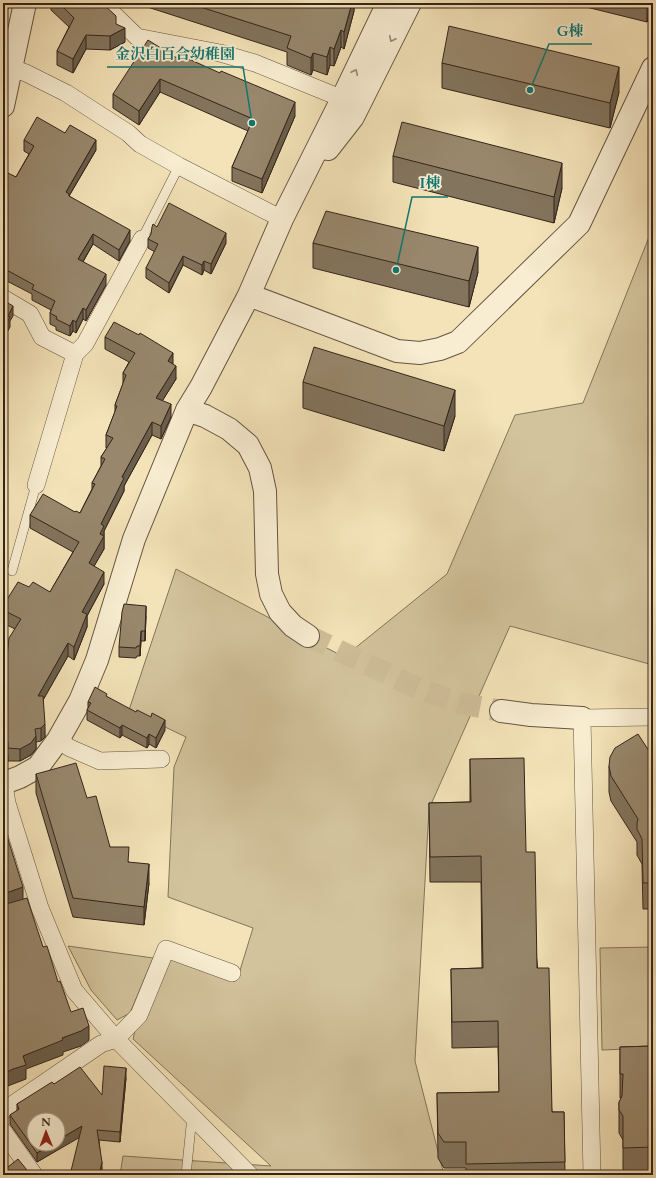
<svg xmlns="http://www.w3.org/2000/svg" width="656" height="1178" font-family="Cardo,'Noto Serif JP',serif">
<rect width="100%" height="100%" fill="#f4e3b8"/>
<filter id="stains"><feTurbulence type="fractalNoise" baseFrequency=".005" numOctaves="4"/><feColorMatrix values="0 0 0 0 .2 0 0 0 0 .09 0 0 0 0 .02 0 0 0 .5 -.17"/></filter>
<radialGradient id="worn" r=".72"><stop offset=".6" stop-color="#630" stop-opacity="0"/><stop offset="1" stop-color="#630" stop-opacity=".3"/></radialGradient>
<!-- green -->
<path fill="#d3c39d" stroke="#84745c" d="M653,227V665L510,626L429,809L415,1061L444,1175H120L123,1156L271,1166L133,1039L139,1015L166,949L237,980L253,928L168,897L174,767L186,737L129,710L176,569L344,657L447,574L515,415L583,403Z
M68,946L153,958L130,1013L117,1020L91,990Z
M653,947V1048L602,1050L600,948Z"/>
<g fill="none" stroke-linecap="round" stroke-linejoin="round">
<!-- tertiary-tunnel -->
<path stroke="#cebd98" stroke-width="22" stroke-dasharray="22 11" stroke-linecap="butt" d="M308,636L417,688L459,703L501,711"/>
<!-- service casing -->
<g stroke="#645442" stroke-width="10">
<path id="service" d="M142,239L179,166
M12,571L36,485
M186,1175L192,1116"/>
</g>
<!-- minor casing -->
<g stroke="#645442" stroke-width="18">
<path id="minor" d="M102,3L137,37L220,53L255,63L353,103
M12,68L26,73L66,93L128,133L140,144L179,166L282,219
M3,298L30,314L42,337L75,354
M36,485L75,354L85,344L142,239
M58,740L70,748L100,761L161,759
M3,779L7,803L40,908L74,990L116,1039L250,1175
M3,1111L101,1044L116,1039L139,1015L166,949L232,973
M3,1131L34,1175
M592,1175L582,718L653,717"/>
</g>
<!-- tertiary casing -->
<g stroke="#645442" stroke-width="24">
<path id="tertiary" d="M3,106L25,3
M328,149L353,117L410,3
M249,295L397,351L420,353L440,349L458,342L579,224L653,68
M187,410L205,416L229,429L248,445L260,468L265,491L267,574L271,594L280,612L293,626L308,636
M501,711L531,715L582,718
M4,783L20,777L38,767L58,740L80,701L97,660L134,539L187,410L201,387L249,295L282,219L342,99L388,3"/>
</g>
<!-- service -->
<use href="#service" stroke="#f8edd1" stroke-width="9"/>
<!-- minor -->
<use href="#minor" stroke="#f8edd1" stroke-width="17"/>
<!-- tertiary -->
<use href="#tertiary" stroke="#f8edd1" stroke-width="22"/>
</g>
<!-- wall -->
<path fill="#83745d" stroke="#34241a" d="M3,3H9L7,12H6L3,28Z
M51,3H102L116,24L125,42L110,50L86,49L73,73L57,65V51L69,27L51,10Z
M135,3H354V11L344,49L341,47L334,66L330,65L327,75L313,70L311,75L287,65V52Z
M570,3H652L647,22Z
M180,60L295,116L262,193L232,181V167L248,131L160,92L139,125L113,108V94Z
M442,63L619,92L610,128L442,88Z
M65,133L96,150L69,196L130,241L119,261L93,244L83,262L106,285L86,321L83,319L76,333L73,331L70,336L56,330V327L50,324V313L51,310L32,300V294L3,279V173L16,177L29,154L24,151V140Z
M393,156L562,188L554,223L393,182Z
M157,227L226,243L211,274L204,270L202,275L183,265L169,293L146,278V268L155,252L148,248V239Z
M313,243L478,272L469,307L313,268Z
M105,337L173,364L176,379L162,401L171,417L161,439L152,435L124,486V491L104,531V549L94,566L104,584L87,616V627L74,660L68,656L43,700L45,737L41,741L36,742V749L31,755L20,761H8V755H4V748H3V663L6,666L15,629L3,623V606L29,587L50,592L73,552L30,528V515L75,512L80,513L92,489V483L101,466V457L107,448H106V435L115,412V405L123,384V373L129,362L105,349Z
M303,382L455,416L444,451L303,408Z
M146,616L145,641H141L140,656H137L136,658L119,657V647Z
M107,697L165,730L156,748L149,744L147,748L122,735L120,738L87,720V710L88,708V702Z
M653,749V909H643L642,864L637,855V842L611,801L609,792V766L649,751Z
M470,759L526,852L552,1112H564L565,1175H466V1168H444L438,1158L437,1093L499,1092L498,1047L452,1048L451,969L482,968L481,882H430L429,803L470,802Z
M36,774L87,798L110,847L129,862L149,883L144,925L73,917L36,793Z
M653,1046V1171H623V1140L619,1133V1102L622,1098H620V1047Z
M126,1078L120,1142L99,1140L102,1172L79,1137L37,1162L10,1124V1115L17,1111V1104L54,1084L102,1095Z"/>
<!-- shaded-wall -->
<path fill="#6a5e4c" stroke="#34241a" d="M5,3L6,12L3,28V17Z
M7,3H9L7,12Z
M352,3H354V11L344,49V32Z
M647,3H652L647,22Z
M125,28V42L110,50V36Z
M341,30V47L334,66V49Z
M86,35V49L73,73V59Z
M330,47V65L327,75V57Z
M313,53V70L311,75V58Z
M619,67V92L610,128V103Z
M160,79V92L139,125V111Z
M295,102V116L262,193V179Z
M96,140V150L69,196L66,192Z
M562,163V188L554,223V197Z
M130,230V241L119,261V250Z
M226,233V243L211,274V264Z
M93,234V244L78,270V259Z
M478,247V272L469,307V281Z
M183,256V265L169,293V283Z
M204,261V270L202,275V265Z
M106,274V285L86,321V310Z
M13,306V316L10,321V327L3,340V330L8,316Z
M83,308V319L76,333V322Z
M73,320V331L70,336V326Z
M173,353V366L168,361Z
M176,366V379L156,411V398Z
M455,390V416L444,451V426Z
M171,404V417L161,439V426Z
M152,422V435L124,486V491L104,531V549L89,575V563L100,534L101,524L122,477Z
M104,572V584L87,616V627L74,660V647L82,612Z
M146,606V616L145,641V631Z
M141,631V641L140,656V646Z
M68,643V656L38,709V696Z
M165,720V730L156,748V738Z
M45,724V737L41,741V728Z
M122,725V735L120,738V728Z
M149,734V744L147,748V738Z
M36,736V749L31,755L20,761V749Z
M149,864V883L144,925V907Z
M23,887V901L3,906V894Z
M89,1026V1040L81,1046L63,1052V1055L26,1069V1079L13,1084L3,1088V1074L23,1056Z
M126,1068V1078L120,1142V1132Z
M82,1126V1136L37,1162V1153L52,1144H58V1140Z
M102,1162V1172L101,1175H99Z"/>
<!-- building -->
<path fill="#98876c" stroke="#34241a" d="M3,3H5L3,17Z
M59,3H102L116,16V24L125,28L110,36L86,35L73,59L57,51L74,18Z
M188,3H352L344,32L341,30L334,49L330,47L327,57L313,53L311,58L287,48L291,36Z
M449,26L619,67L610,103L442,63Z
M148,40L180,60L182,56L220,73L221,71L295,102L262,179L232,167L253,119L160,79L139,111L113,94Z
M37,117L65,133L70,125L96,140L66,192L69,194V196L130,230L119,250L93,234L78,259L106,274L86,310L83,308L76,322L73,320L70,326L56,319L57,317L50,313L55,301L32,289L34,285L3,268L5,265L3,264V173L4,171L16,177L34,146L24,140Z
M402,122L562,163L554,197L393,156Z
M169,203L226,233L211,264L204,261L202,265L183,256L169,283L146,268L158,244L148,239L151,234L152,227L153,224L157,227Z
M326,211L478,247L469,281L313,243Z
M3,300L13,306L8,316L10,317L3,330Z
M114,322L139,335L140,333L173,353L168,361L176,366L156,398L171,404L161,426L152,422L122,477L124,478L101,524L104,526L100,534L104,536L89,563L104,572L82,612L87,614L74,647L68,643L38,696H43L45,724L41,728L35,729L36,736L31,743L20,749L8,748V742H4V735H3V699H7L3,694V663L6,666L9,638L21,619L3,610V606L18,582L29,587L33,582L50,592L79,542L30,515L43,494L75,512L76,511L80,513L95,484L92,483L105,459L101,457L113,438L106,435L117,406L115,405L126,375L123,373L135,353L105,337Z
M314,347L455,390L444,426L303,382Z
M124,604L146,606L145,631H141L140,646H137L136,648L119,647L122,612Z
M95,687L107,694L106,696L136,712L137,710L151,717L152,713L165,720L156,738L149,734L147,738L122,725L120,728L87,710L91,703L88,702Z
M638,734L649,751L653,749V883H643L642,839L637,829V823L638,819L611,776L609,766L610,757L615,748Z
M524,758L526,852H535L537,968H549L552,1112H564L565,1162L466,1164V1142H444L438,1133L437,1093L499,1092L498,1021L452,1022L451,969L483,968L481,856L430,857L429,803L471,802L470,759Z
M76,763L87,798L96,796L110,847H129L128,862L149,864L144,907L73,898L36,774Z
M6,833L23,887L3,894V834Z
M27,898L43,947L47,946L58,982L60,981L71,1012L83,1008L89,1026L81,1031L62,1038L63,1040L23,1056L26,1065L13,1069L3,1074V905Z
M653,1046V1147L623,1148V1116L619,1110V1102L622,1096L623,1074H620V1047Z
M104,1066L126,1068L120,1132L97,1130L102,1162L99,1175H70L82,1126L58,1140V1120H34V1144H52L37,1153L10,1115L19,1109L17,1104L52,1082L54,1084L80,1067L102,1095Z
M18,1159L31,1175H3V1171Z"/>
<!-- one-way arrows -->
<defs><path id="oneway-chevron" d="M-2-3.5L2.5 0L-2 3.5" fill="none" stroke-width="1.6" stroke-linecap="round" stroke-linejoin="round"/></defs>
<g stroke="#968876">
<use href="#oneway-chevron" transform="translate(392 39) rotate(116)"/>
<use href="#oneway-chevron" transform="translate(355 72) rotate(-65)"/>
</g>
<!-- callouts -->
<path fill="none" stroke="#0f766e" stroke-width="1.5" d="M530 90L549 44H592M252 123L243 67H107M396 270L412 197H448"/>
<g fill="#0f766e" stroke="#f8edd1" stroke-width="1.5">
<circle cx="530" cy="90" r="4"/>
<circle cx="252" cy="123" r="4"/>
<circle cx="396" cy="270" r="4"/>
</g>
<g font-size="15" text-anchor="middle" font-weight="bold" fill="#0f766e" stroke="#f8edd1" stroke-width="3.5" stroke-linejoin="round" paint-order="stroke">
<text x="570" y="36">G棟</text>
<text x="175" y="59">金沢白百合幼稚園</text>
<text x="430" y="188">I棟</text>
</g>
<!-- margin -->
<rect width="656" height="1178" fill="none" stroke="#f4e3b8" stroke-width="16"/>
<rect x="4" y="4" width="648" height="1170" fill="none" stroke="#34241a" stroke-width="2"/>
<rect x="8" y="8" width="640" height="1162" fill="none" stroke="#34241a"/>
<!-- north arrow -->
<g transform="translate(46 1132) rotate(359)"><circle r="19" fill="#f8edd1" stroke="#aa9d88"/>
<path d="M0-3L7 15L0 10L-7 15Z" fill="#8f2418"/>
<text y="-6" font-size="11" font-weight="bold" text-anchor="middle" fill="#34241a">N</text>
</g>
<rect width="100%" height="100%" filter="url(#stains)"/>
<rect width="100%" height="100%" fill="url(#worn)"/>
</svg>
